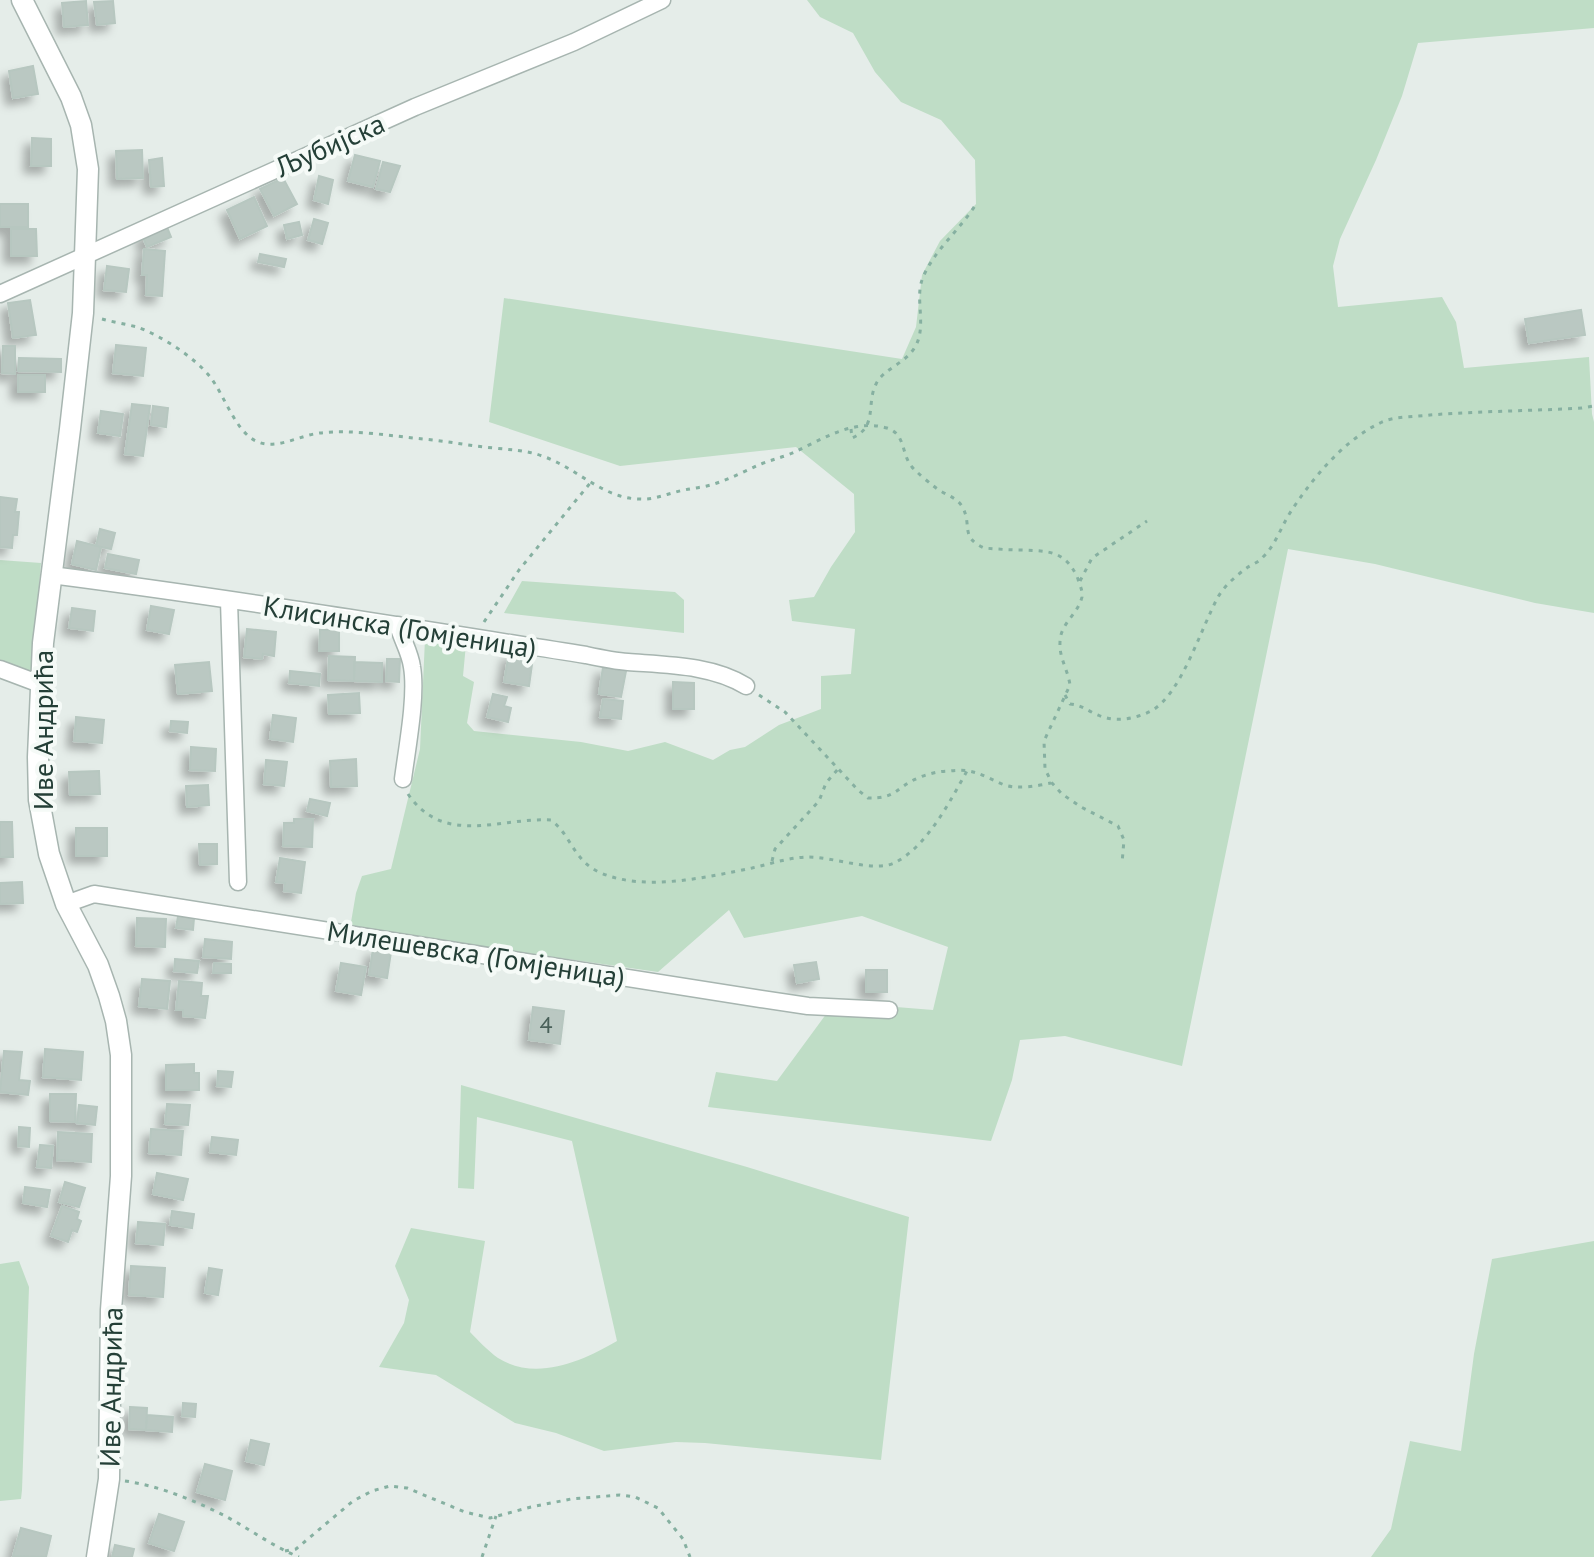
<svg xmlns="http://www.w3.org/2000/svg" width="1594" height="1557" font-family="'PT Sans',sans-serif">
<defs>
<filter id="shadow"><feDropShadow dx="-7" dy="7" stdDeviation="4" flood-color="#0004"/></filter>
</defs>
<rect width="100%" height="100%" fill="#e5ede9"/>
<!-- green -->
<path fill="#bfddc6" d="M807,0H1594V28L1418,43L1402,96L1376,160L1340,239L1333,266L1338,307L1442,297L1456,322L1464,368L1589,357L1592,414L1594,422V613L1535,603L1375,564L1288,549L1182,1066L1065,1036L1020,1040L1012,1080L991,1141L708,1107L716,1072L777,1081L835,1002L933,1010L948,947L862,916L744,938L729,910L658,972L350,928L356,893L362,876L391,869L420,749L425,639H437L466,644L463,676L474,682L467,723L474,731L581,742L628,751L665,742L713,760L730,750L745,747L779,725L821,709V676L851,674L855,629L792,621L789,600L814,597L831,567L855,532L854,494L796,447L620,466L489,422L504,298L902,359L916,327L922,275L940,241L976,204L975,160L941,120L901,102L875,72L853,33L820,17Z
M0,560L41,563L32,674L0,662Z
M522,581L675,592L684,600V633L504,613Z
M461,1085L747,1167L909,1217L881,1460L705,1443L676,1442L604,1451L556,1433L515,1423L436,1375L379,1367L404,1323L409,1300L395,1266L411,1228L485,1241L470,1332C478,1340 488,1351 498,1358C536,1382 583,1361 617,1341L572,1141L477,1117L474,1189L458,1188Z
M1594,1241V1557H1371L1391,1529L1410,1441L1461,1451L1474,1354L1492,1259Z
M19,1261L29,1287L22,1490L21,1499L0,1501V1264Z"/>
<!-- building -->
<path fill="#bac8c2" stroke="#b7c7c0" stroke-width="2" filter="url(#shadow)" d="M86,1L88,25L64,27L62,3Z
M113,1L115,23L97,25L94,2Z
M33,66L38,94L13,98L9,71Z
M32,138L51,139V166H31Z
M142,150L143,178L117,179L116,151Z
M355,155L380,161L373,187L348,181Z
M162,158L164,186L151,187L149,160Z
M383,162L400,166L390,192L376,189Z
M319,176L333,180L328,204L314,200Z
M283,178L297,204L274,216L260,189Z
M254,197L267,226L240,239L227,210Z
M0,204H28V227H0Z
M314,219L328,223L322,244L308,240Z
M299,222L302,235L287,239L284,225Z
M166,225L171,237L147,247L142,235Z
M11,229H36L37,256H11Z
M144,249L165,251L162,296L146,295L147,275H142Z
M260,254L286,259L284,267L258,262Z
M107,266L129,269L126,292L104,290Z
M30,300L36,335L13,338L8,303Z
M1581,310L1585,335L1529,343L1525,319Z
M116,345L146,348L143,376L113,373Z
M3,346H15V374L2,373Z
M19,358L61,359V372L18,371Z
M18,375H45V392H18Z
M132,404L150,406L143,456L125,454Z
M153,406L168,408L166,427L151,425Z
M101,411L123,414L120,436L98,433Z
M0,497L17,499L15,512H19L17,535H13L12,548L0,547Z
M100,529L115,533L111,549L96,546Z
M77,541L101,547L96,570L72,564Z
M108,554L139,560L136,574L105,568Z
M151,606L174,610L169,634L147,630Z
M72,608L95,611L93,631L69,628Z
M247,629L276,632L274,656L263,654L262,659L244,657Z
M320,630H339V651H319Z
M509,653L533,657L529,686L504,682Z
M329,656L355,657L354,681L328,680Z
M387,659H400L399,682L386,681Z
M209,662L212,691L178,694L175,665Z
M354,662L382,663V682L354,681Z
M603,667L626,671L621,697L599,694Z
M290,671L320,674L319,686L289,683Z
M673,682L694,683V709H673Z
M359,693L360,713L329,714L328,695Z
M493,694L507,697L504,706L511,708L508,722L487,717Z
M603,699L623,701L621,719L600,717Z
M273,715L296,718L293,742L270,739Z
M76,717L104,720L102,743L74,741Z
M171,721L188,722L187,733L170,731Z
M191,747L216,749L215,771L190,770Z
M356,759L357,786L331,787L330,761Z
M266,760L287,762L284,786L264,784Z
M99,771L100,794L70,795L69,772Z
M208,785L209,805L187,807L186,786Z
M310,799L330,803L327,816L307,811Z
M294,819H313L312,847L283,846L284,823H294Z
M0,822H12L13,857H0Z
M76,828H107V856H76Z
M199,844H217V864L200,865Z
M280,858L305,862L301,893L284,891L285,883L276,882Z
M22,882L23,903L0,904V883Z
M178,916L194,918L193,930L176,928Z
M137,918L166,919L165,947L136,946Z
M205,939L232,942L231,959L203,957Z
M373,949L391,952L387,978L369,975Z
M175,959L199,961L197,973L174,971Z
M816,962L819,979L797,983L794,965Z
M214,963L231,964V973H213Z
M341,963L366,967L361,995L336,991Z
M866,970H887V992H866Z
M142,979L170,981L167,1009L139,1006Z
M179,981L202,983L201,996H208L205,1018L183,1016V1010H176Z
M533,1007L564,1011L560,1044L529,1040Z
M45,1049L83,1052L81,1080L43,1077Z
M4,1051L22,1052L19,1080L30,1081L28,1095L0,1092Z
M194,1064V1073H199V1090H166V1065Z
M218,1071L233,1072L231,1087L217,1086Z
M50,1094H76L75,1122L50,1121Z
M167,1104L190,1105L188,1125L165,1124Z
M79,1105L97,1107L95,1125L77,1123Z
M19,1127L30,1128L29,1147L18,1146Z
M151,1129L183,1131L181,1155L149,1153Z
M58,1132L92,1134L91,1162L57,1160Z
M212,1137L238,1140L236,1155L210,1152Z
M40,1145L53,1146L51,1168L37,1167Z
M157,1173L188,1179L183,1200L153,1194Z
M65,1182L85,1188L79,1207L59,1202Z
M25,1187L50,1190L47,1207L23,1203Z
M62,1206L79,1212L77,1219L81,1221L77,1232L72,1230L68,1242L51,1236Z
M172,1211L194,1214L192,1228L170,1225Z
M138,1222L165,1224L163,1245L136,1243Z
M131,1266L165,1268L163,1297L129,1295Z
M209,1268L222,1270L218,1295L205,1293Z
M183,1403L196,1404L195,1417L182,1416Z
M130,1407L147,1408L146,1430L129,1429Z
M147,1415L173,1417L172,1432L146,1430Z
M251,1440L269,1444L264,1465L246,1461Z
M205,1464L232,1471L225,1500L197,1492Z
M159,1514L184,1522L174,1551L149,1543Z
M21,1528L51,1536L46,1557L13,1556Z
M115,1545L134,1549L132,1557H112Z"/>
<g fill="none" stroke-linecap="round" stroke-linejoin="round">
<!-- minor casing -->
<g stroke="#a7b5b0" stroke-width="19">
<path id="minor" d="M0,294L415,107L574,42L662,0
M51,575C230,598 408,627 586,655C600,658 614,661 628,662C667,665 712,665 746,686
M229,601L238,882
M398,625C402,640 410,652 412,667C417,696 407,748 403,779
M0,669L40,684
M66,904L94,894L761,999L808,1006L889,1010"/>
</g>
<!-- tertiary casing -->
<g stroke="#a7b5b0" stroke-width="23">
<path id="tertiary" d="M22,0L71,97L81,125L88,169L83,313L70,429L43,643L38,757L39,800L49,854L66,904L98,965L109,996L116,1021L121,1055V1176L111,1310L109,1479L97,1557"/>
</g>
<!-- path -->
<path stroke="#86b0a1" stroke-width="3" stroke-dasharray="4 6" stroke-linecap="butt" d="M102,319C113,322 125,324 137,327C160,335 196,358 211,378C224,395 236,432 256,441C275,451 300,435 320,433C350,429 392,436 423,439C447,441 470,446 494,448C511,450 526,450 542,456C576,467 603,499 640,499C652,500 664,495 676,492C689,488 704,488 717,483C732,478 747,470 761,464C771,460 780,458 790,454C820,441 852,418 887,428C906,434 901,454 912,467C915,471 934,487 939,490C948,496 958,498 963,508C972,526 960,537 984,548C996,549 1009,550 1022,550C1050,551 1066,551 1078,579C1080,586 1083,591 1082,597C1078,614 1060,624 1060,642C1059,658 1068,670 1070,685L1044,741L1045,769L1052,783L1062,794L1081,807L1118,826L1124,840L1122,863
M851,429L852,438C878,427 866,404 876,384C883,369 905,364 915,347C927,327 915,300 922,280C932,252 961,229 976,204
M1080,581L1092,558L1147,521
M484,622L519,570L591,482
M759,695L785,712L858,790L868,798C897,799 896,787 918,778C927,774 939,771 949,771C972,768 982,775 1002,784C1015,790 1037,786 1051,783
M1065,695L1070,704C1082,705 1088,711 1098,715C1115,723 1135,719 1151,711C1181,695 1201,628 1218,597C1225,585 1237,575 1248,567C1253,564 1259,562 1263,557C1275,545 1280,530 1288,516C1310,481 1343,440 1382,422C1396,416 1415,417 1430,415C1481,411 1531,411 1582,408L1594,406
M408,794C444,847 501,817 551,820C572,836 573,861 601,873C645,892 707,877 752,868C770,864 787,858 806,857C833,856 875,874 896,862C928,845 950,801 967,771
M772,861L775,849L819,801L826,783L838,769
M125,1481C160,1486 196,1501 227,1517C251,1530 274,1547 299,1557
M285,1551L296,1549L353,1501L372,1491L390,1486L407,1488L465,1512L490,1518L531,1507L571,1499L620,1495L635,1497L658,1508L683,1539L690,1557
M482,1557L496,1516"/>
<!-- minor -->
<use href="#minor" stroke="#fff" stroke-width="16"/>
<!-- tertiary -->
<use href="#tertiary" stroke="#fff" stroke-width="20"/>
</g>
<g text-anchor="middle" stroke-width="8" stroke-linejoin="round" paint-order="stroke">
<!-- number labels -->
<g font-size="24" fill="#4a615a">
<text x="546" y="1033">4</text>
</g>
<!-- street labels -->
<g font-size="28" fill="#243f37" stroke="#f5faf7">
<text transform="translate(330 145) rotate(-24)" y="10">Љубијска</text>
<text transform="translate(400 627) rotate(9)" y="10">Клисинска (Гомјеница)</text>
<text transform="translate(43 730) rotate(-90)" y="10">Иве Андрића</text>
<text transform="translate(476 954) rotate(9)" y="10">Милешевска (Гомјеница)</text>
<text transform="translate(111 1387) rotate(-89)" y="10">Иве Андрића</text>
</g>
</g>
</svg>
